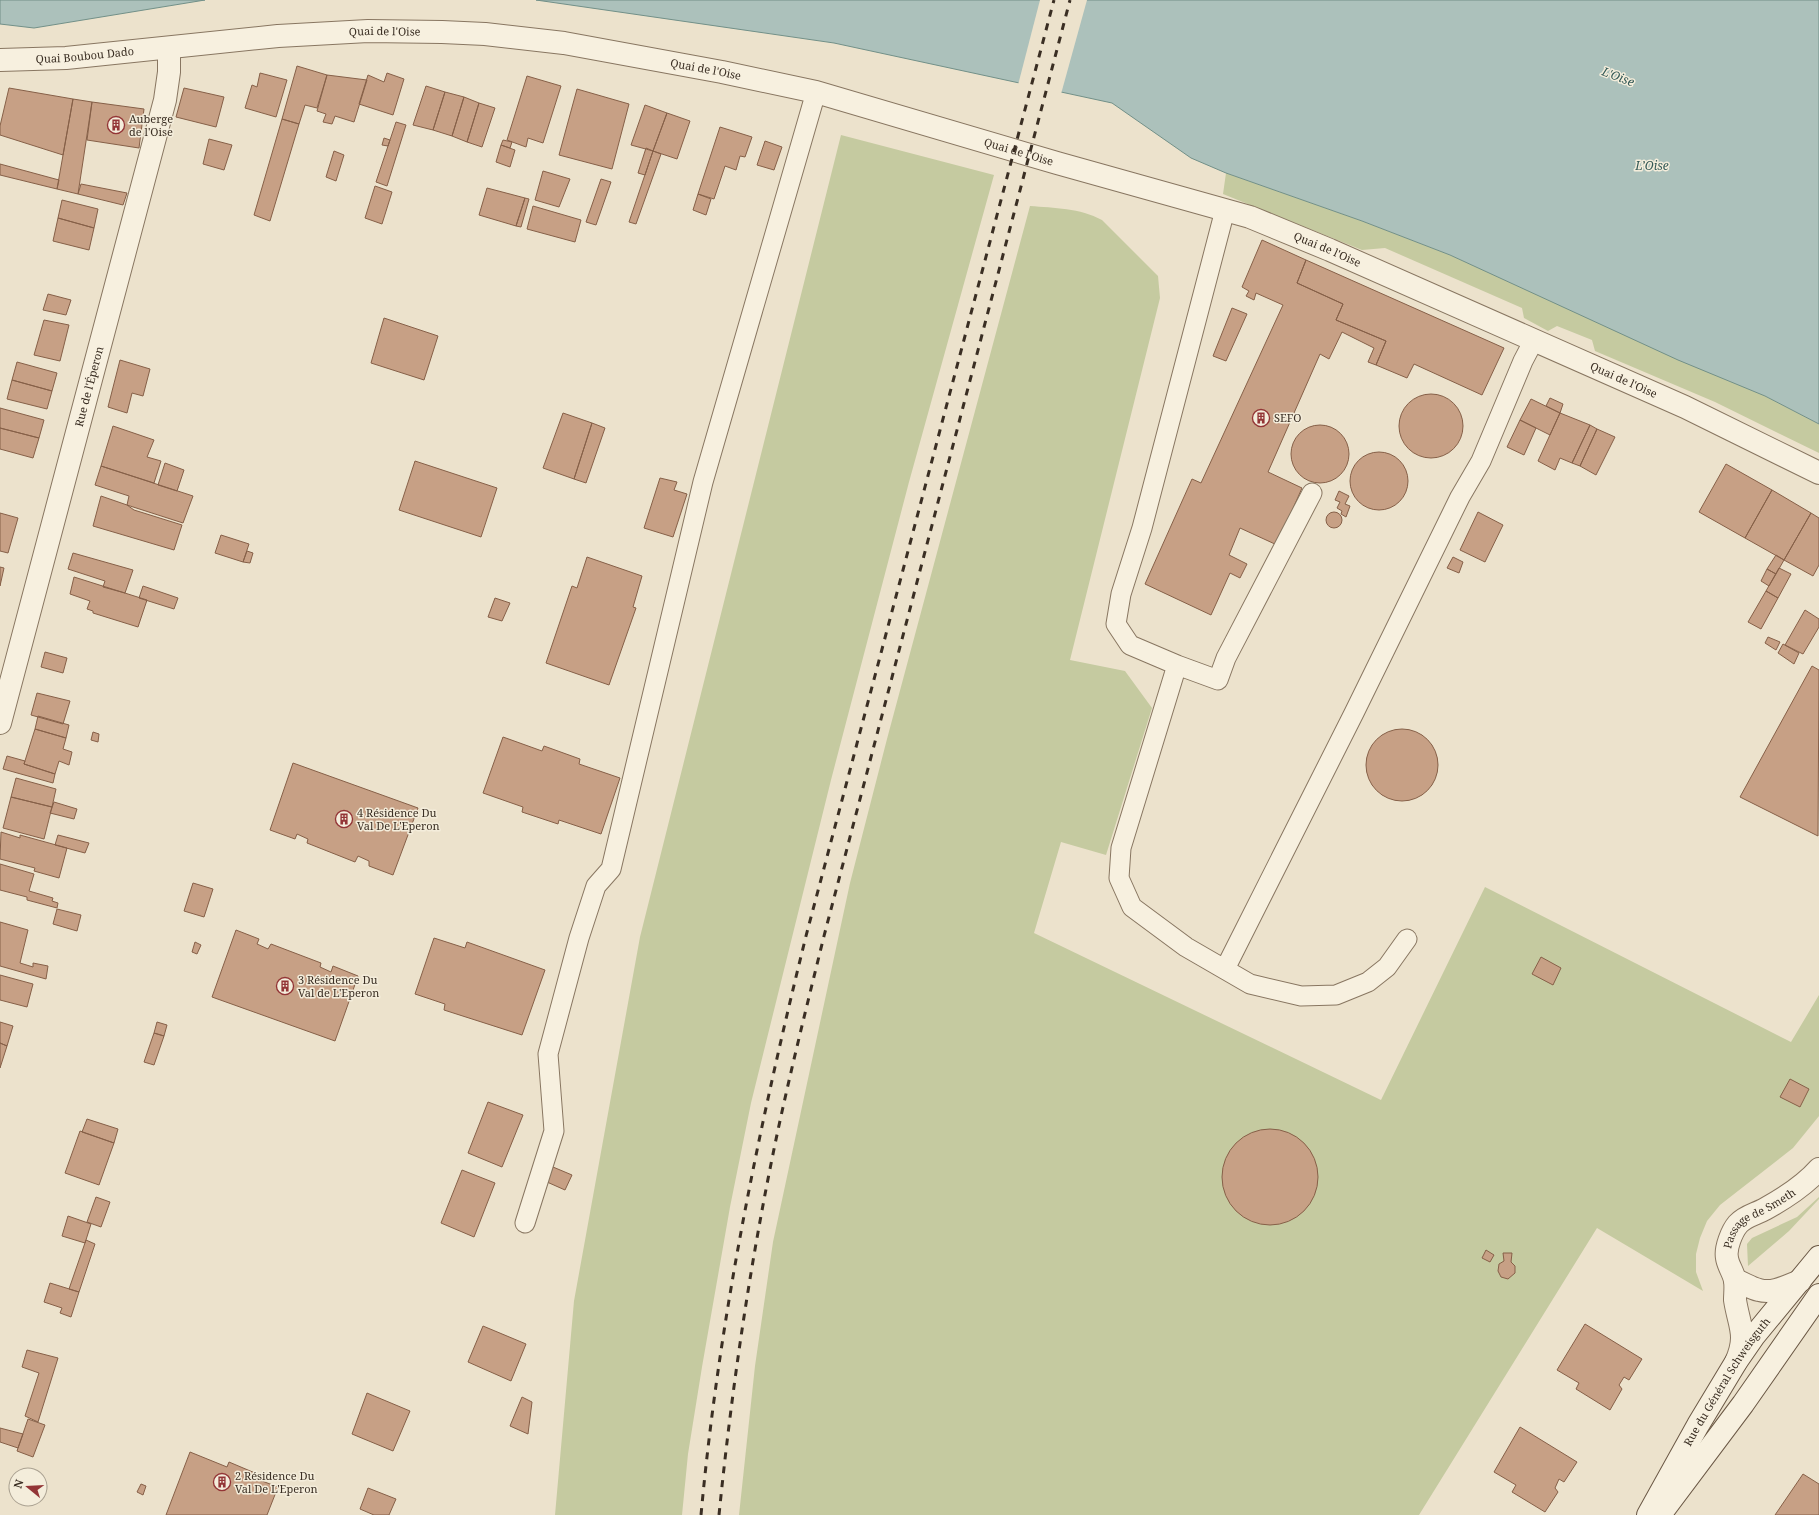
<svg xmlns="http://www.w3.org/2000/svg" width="1819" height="1515" font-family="'Noto Serif',serif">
<rect width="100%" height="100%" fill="#ece2cc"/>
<!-- green -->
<path fill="#c5caa0" d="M841,135L994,175L909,482L831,780L751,1103L730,1207L702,1367L688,1454L682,1515H555L574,1301L640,937Z
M1226,173L1362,221L1450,255L1765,396L1819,424V453L1715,402L1595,351L1592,340L1557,326L1548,331L1524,318L1522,308L1385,248L1362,250L1223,194Z
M1030,206C1054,208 1080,208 1102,220L1158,276L1160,298L1070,660L1125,671L1152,708L1106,855L1061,842L1034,933L1381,1100L1485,887L1791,1042L1819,995V1116L1793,1148L1720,1205L1707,1221L1700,1238L1696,1254V1272L1703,1291L1597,1228L1419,1515H739L755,1366L773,1242L850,883L887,739Z
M1819,1197V1199L1789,1231L1748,1266L1747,1244L1752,1238L1797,1217Z"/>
<!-- water -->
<path fill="#acc1bb" stroke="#729088" d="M0,0H205L34,28L0,24Z
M536,0H1819V424L1765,396L1678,360L1450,255L1362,221L1226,173L1191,158L1112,103L834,43Z"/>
<!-- pier -->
<path fill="#ece2cc" d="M1040,0H1087L1061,94L1018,85Z"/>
<!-- building -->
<path fill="#c7a085" stroke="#866048" d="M297,66L327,75L317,108L305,105L299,124L282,119Z
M260,73L287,80L276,117L245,108L252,85L257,87Z
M387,73L404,79L393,115L359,104L368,75L384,82Z
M327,75L367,80L354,122L335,116L332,124L323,122L326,114L317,111Z
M527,76L561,86L543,143L528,138L526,147L507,140Z
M426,86L445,92L433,130L413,125Z
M9,88L73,99L63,155L0,135V126Z
M184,88L224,97L216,127L176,117Z
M577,89L629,104L612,169L559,155Z
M445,92L464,97L452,136L433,130Z
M464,97L479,103L467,142L452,136Z
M73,99L92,102L78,194L57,189Z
M92,102L144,109L139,148L87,140Z
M479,103L495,108L482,147L467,142Z
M645,105L667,113L653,151L631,145Z
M667,113L690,121L677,159L653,151Z
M282,119L299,124L270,221L254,215Z
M396,122L406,125L387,186L376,182Z
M720,127L752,137L745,157L740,156L736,170L725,166L714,199L698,194Z
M384,138L390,140L388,146L382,145Z
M209,139L232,145L224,170L203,164Z
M503,140L512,142L510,148L501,145Z
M765,141L782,147L774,170L757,165Z
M501,145L515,150L510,167L496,162Z
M646,148L653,151L645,175L638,173Z
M334,151L344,155L336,181L326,177Z
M653,151L661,154L636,224L629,222Z
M0,164L59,180L57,189L0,175Z
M543,171L570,179L559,207L535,200Z
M601,179L611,182L596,225L586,222Z
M81,184L127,193L123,205L78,194Z
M375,186L392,192L382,224L365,218Z
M487,188L525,198L516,226L479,215Z
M698,194L711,199L706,215L693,210Z
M525,198L529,199L521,227L516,226Z
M62,200L98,209L94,228L58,218Z
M533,206L581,220L575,242L527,229Z
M58,218L94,228L89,250L53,241Z
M1262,240L1306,260L1297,283L1343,304L1336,320L1386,341L1376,365L1368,362L1374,348L1342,332L1329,359L1320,354L1268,472L1302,488L1277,545L1240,528L1229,555L1247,564L1240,578L1230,573L1211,615L1145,584L1192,479L1201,483L1283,305L1256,293L1254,300L1246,296L1249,291L1242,287Z
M1306,260L1504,348L1482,395L1414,364L1407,378L1376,365L1386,341L1336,320L1343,304L1297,283Z
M48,294L71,300L66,315L43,310Z
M1232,308L1247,314L1226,361L1213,356Z
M384,318L438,336L424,380L371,363Z
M44,320L69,325L60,361L34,355Z
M120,360L150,369L143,396L132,393L127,413L108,407Z
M17,362L57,373L52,391L12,380Z
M12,380L52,391L47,409L7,399Z
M1399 426a32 32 0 1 1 64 0a32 32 0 1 1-64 0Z
M1550,398L1563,404L1560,413L1546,406Z
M1531,399L1560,413L1550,435L1520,420Z
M0,408L44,420L39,438L0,428Z
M563,413L592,423L574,479L543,468Z
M1560,413L1590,425L1572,463L1560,458L1555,470L1538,461Z
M1520,420L1536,428L1524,455L1507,447Z
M592,423L605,428L586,483L574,479Z
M1291 454a29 29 0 1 1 58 0a29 29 0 1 1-58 0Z
M1590,425L1597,429L1580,466L1572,463Z
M113,426L154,440L147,457L161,461L154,483L101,466Z
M0,428L39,438L33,458L0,449Z
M1597,429L1615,437L1596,475L1580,466Z
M1350 481a29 29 0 1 1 58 0a29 29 0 1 1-58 0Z
M415,461L497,488L481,537L399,510Z
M165,463L184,470L177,491L158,485Z
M1726,464L1772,490L1745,538L1699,512Z
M101,466L193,496L183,523L127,505L129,496L95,485Z
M660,478L677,482L674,490L687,494L673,537L644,528Z
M1772,490L1811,513L1784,560L1745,538Z
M1339,491L1349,496L1345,504L1350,506L1346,517L1341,514L1342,511L1337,508L1340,502L1335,500Z
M101,496L127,505L134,510L182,525L174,550L93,526Z
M1478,512L1503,525L1485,562L1460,550Z
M1326 520a8 8 0 1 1 16 0a8 8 0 1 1-16 0Z
M0,513L18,518L8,553L0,551Z
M1811,513L1819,518V565L1813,576L1784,560Z
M221,535L249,544L243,562L215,553Z
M247,551L253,553L250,563L243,562Z
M73,553L133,570L125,593L103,587L105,581L68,569Z
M1776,555L1784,560L1776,574L1767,569Z
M587,557L642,576L633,607L636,608L609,685L546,663L572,586L577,588Z
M1453,557L1463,562L1459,573L1447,568Z
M0,567L4,568L0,586Z
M1779,568L1791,574L1778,598L1766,591Z
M1767,569L1776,574L1769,586L1761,581Z
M74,577L147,600L138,627L93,613V611L87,609L90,601L70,594Z
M143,586L178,598L174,609L139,598Z
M1766,591L1778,598L1761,629L1748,622Z
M495,598L510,603L502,621L488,617Z
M1805,610L1819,619V627L1803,654L1785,645Z
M1768,637L1780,642L1776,650L1765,643Z
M1783,644L1799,653L1794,664L1778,653Z
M45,652L67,658L63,673L41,667Z
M1812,666L1819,670L1818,836L1740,797Z
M37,693L70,701L63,724L31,715Z
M38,716L69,725L66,738L35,729Z
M35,729L66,738L63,749L72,752L69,765L59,761L55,774L24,764Z
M1366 765a36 36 0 1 1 72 0a36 36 0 1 1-72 0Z
M93,732L99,734L98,742L91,740Z
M503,737L542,751L544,746L580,759L579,764L620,778L601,834L559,820L558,824L522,812L523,807L483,793Z
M7,756L25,761L24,764L55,774L53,783L3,769Z
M293,763L418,808L393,875L369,866V861L358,856L355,862L307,843L308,839L297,834L295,839L270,830Z
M16,778L56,789L52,807L11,797Z
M11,797L52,807L44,839L3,828Z
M54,802L77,809L74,819L50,813Z
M1,832L20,838V835L67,848L59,878L34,871L35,868L0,859Z
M58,835L89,843L85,853L55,845Z
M0,864L34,874L29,891L53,898L52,901L58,903L57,908L27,900V897L0,890Z
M193,883L213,889L204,917L184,911Z
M57,909L81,915L77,931L53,924Z
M0,922L28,930L20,963L33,967V963L48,966L46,979L0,966Z
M236,930L259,939L257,944L268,949L271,944L321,963L320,967L331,972L333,966L358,976L335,1041L212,997Z
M434,938L465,948L467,942L545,970L522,1035L444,1010L445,1004L415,994Z
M195,942L201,945L197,954L192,952Z
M1541,957L1561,968L1553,985L1532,974Z
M0,975L33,984L27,1007L0,1000Z
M0,1022L13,1026L7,1046L0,1043Z
M157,1022L167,1025L164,1036L154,1033Z
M154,1033L164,1036L154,1065L144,1062Z
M0,1043L7,1046L0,1068Z
M1790,1079L1809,1089L1800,1107L1780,1097Z
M488,1102L523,1115L502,1167L468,1153Z
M87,1119L118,1129L114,1143L82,1132Z
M1222 1177a48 48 0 1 1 96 0a48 48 0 1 1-96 0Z
M80,1131L114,1143L99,1185L65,1173Z
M553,1167L572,1175L565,1190L547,1182Z
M462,1170L495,1183L474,1237L441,1223Z
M96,1197L110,1202L101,1227L87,1222Z
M68,1216L91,1224L85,1243L62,1236Z
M86,1240L95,1244L79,1292L69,1289Z
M1486,1250L1494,1255L1490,1262L1482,1258Z
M1503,1253H1512L1511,1262L1515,1266V1273L1508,1279L1501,1277L1498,1271L1499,1264L1504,1261Z
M50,1283L79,1292L71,1317L60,1313L62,1308L44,1302Z
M1585,1324L1642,1359L1629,1380L1624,1377L1619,1385L1622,1389L1610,1410L1576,1389L1579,1383L1557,1370Z
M483,1326L526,1344L511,1381L468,1362Z
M27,1350L58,1358L38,1422L25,1416L39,1373L22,1367Z
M367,1393L410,1411L393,1451L352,1434Z
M522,1397L532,1402L528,1434L510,1426Z
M28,1419L45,1425L33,1457L17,1451Z
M1520,1427L1577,1462L1564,1482L1559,1479L1555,1488L1558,1492L1545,1512L1512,1492L1516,1485L1494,1472Z
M0,1428L23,1434L18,1448L0,1442Z
M190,1452L227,1467L229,1462L255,1473L254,1478L278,1487L267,1515H166Z
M1803,1474L1819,1484V1515H1775Z
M141,1484L146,1486L143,1495L137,1492Z
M368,1488L396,1499L389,1515H374L360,1509Z"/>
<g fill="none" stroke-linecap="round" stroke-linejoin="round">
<!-- lane casing -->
<g stroke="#887661" stroke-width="21">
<path id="lane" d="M1225,210L1142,528L1121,594L1116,624L1130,645L1177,665L1121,848L1119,878L1132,907L1186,947L1250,984L1301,996L1336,995L1368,982L1387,967L1407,939
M1177,665L1218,680L1226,658L1312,493
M1225,969L1354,713L1460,497L1481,461L1523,361L1534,340
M525,1223L554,1131L548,1054L579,938L596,886L611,869L703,482L816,92"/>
</g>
<!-- street casing -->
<g stroke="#887661" stroke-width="24">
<g id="street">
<path id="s1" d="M0,60L66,58L278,36L368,31L442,32L485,34L564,43L722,72L816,92L1057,163L1250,217L1330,250L1685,407L1819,473"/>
<path id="s2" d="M0,723L165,100L169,72V48"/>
<path d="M1735,1280C1744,1283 1750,1288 1759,1290C1773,1294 1787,1286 1800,1281"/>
<path id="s3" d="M1736,1362C1748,1335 1739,1326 1735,1300C1735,1294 1736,1287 1735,1281C1734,1273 1728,1266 1727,1258C1725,1248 1732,1231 1738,1224C1745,1216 1756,1214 1765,1209C1785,1198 1804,1186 1819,1169"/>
</g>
</g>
<!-- secondary casing -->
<g stroke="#6a5744" stroke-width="24">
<g id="secondary">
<path d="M1662,1512L1743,1404L1819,1295"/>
<path id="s4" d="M1648,1515L1698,1425L1736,1362L1754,1336L1819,1257"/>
</g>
</g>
<!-- lane -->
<use href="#lane" stroke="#f7f0df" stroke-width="19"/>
<!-- street -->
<use href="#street" stroke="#f7f0df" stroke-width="22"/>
<!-- secondary -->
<use href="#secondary" stroke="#f7f0df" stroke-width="22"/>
<!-- rail -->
<path stroke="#3a2e23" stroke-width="3" stroke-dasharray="7 7" stroke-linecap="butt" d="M701,1515C719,1319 759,1126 806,936L1054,0
M719,1515C732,1386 751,1257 778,1130C792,1065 808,1001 824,936L1070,0"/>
</g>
<!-- icons -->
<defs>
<g id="building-ring" transform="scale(0.9)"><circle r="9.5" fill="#f4eddb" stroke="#933536" stroke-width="1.5"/><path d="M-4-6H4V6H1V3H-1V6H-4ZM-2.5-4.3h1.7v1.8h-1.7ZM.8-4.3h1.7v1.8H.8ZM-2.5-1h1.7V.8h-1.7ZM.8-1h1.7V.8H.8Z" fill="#933536"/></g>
</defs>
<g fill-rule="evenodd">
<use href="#building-ring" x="116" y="125"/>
<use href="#building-ring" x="1261" y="418"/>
<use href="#building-ring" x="344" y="819"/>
<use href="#building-ring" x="285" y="986"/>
<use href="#building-ring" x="222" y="1482"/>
</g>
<g text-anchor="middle" stroke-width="3" stroke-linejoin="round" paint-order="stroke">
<!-- street labels -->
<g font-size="11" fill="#3a2e23" stroke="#f4eddb">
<text dy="4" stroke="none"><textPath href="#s1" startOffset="386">Quai de l'Oise</textPath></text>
<text dy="4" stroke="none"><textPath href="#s1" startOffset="85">Quai Boubou Dado</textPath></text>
<text dy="4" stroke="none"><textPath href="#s1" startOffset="710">Quai de l'Oise</textPath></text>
<text dy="4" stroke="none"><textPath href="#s1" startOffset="1034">Quai de l'Oise</textPath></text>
<text dy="4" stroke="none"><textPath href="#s1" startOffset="1358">Quai de l'Oise</textPath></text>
<text dy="4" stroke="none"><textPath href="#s1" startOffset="1682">Quai de l'Oise</textPath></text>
<text dy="4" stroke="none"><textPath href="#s2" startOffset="348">Rue de l'Éperon</textPath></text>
<text dy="4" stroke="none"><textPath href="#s3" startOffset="163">Passage de Smeth</textPath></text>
<text dy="4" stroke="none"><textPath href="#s4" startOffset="155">Rue du Général Schweisguth</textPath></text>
</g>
<!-- poi labels -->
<g font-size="11" fill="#3a2e23" stroke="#f4eddb" text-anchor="start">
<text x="129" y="123">Auberge<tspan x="129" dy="13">de l'Oise</tspan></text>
<text x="1274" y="422">SEFO</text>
<text x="357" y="817">4 Résidence Du<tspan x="357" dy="13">Val De L'Eperon</tspan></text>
<text x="298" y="984">3 Résidence Du<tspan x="298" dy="13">Val de L'Eperon</tspan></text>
<text x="235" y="1480">2 Résidence Du<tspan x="235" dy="13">Val De L'Eperon</tspan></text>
</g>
<!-- water labels -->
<g font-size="12" font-style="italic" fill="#335956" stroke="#f4eddb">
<text transform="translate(1618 77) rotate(21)" y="4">L'Oise</text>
<text x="1652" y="170">L’Oise</text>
</g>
</g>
<!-- north arrow -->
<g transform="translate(28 1487) rotate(288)"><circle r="19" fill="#f4eddb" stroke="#aaa191"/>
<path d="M0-3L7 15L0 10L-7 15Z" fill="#933536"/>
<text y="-6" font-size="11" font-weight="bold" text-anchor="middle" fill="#3a2e23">N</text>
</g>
</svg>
